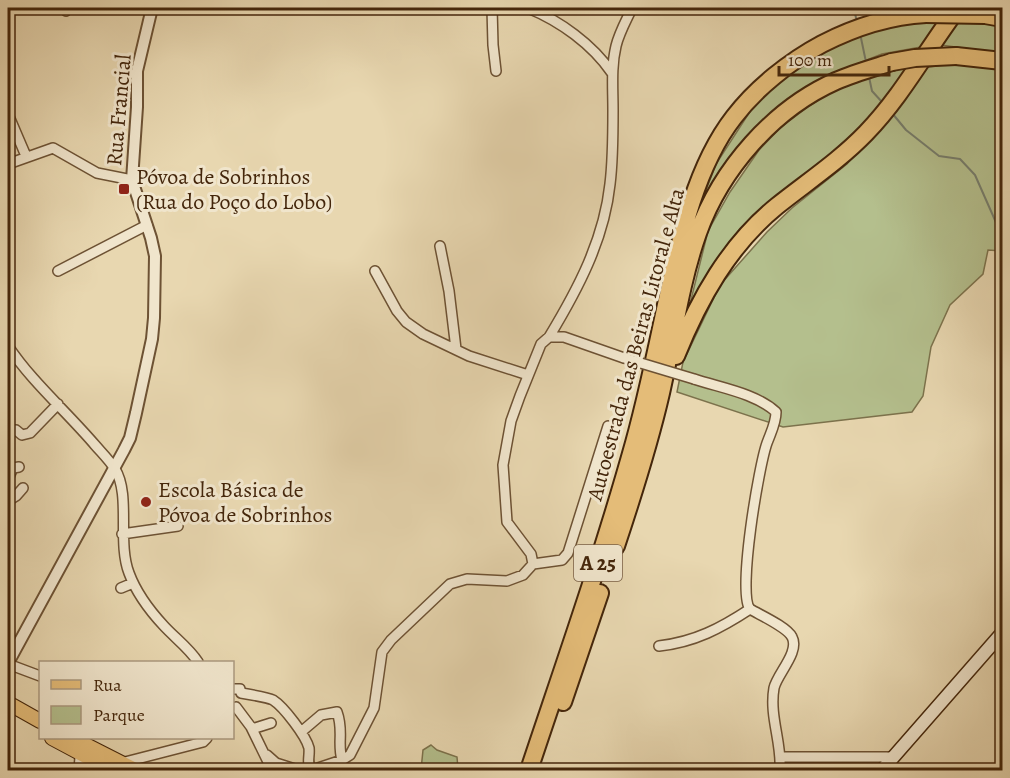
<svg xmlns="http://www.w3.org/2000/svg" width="1010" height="778" font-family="Alegreya,serif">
<rect width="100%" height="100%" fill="#e8d7b0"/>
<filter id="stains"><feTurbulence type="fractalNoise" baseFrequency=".00333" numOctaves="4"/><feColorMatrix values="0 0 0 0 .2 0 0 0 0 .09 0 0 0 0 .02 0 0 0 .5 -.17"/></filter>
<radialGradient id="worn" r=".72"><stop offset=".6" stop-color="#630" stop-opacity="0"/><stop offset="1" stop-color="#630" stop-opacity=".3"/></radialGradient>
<!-- green -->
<path fill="#b4bf8d" stroke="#7c724c" stroke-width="1.5" d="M942,18L921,47L882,54L839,71L797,95L762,126L688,244L698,211L716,164L749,113L785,73L869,28Z
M959,19L1002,23V53L940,45Z
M947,64L994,66L1002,69V251L988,250L983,274L950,305L931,347L923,396L912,412L783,427L677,392L683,362L720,285L767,232L792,208L847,164L924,68Z
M910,66L860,133L783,194L685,324L708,231L730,192L759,150L780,128L809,106L833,91L864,77Z
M431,745L437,750L457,757L458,769L460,770H421L423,750Z"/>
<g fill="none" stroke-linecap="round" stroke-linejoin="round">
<!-- stream -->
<path stroke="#767e6d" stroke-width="2" d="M854,8L856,18
M861,38L866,62
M869,77L872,91L882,102
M892,113L906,130L939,156L960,159L975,175L1002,236
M1002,453L1000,465L1002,508"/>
<!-- minor casing -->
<g stroke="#6d5234" stroke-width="12">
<path id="minor" d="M492,8L493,45L496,71
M528,8C560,21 592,44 612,73
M66,11L68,8
M8,114L26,156
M8,164L53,148L97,173L132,180
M440,246L449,291L456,349
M58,271L147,225
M375,271L397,311L406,322L423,334L469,356L528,375
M549,337C578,289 604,240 610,184C613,160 613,134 613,110C613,88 611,67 616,46C619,33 627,19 632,8
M8,346C32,382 66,411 95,445C102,453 110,461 115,469C131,495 117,542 129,573C136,592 150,611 164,626C175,638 189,648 198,662
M694,379C721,388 755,393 776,412C776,423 771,432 767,443C759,465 737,594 750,609
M16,430L22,435L30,433L58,404
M8,479L13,468L19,467
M8,501L16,496L23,488
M122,534L178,526
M533,564L531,554L507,522L503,465L511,421L520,396L541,344L549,337H564L624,358
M533,564L562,560L568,553L608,426
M121,588L133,583
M659,646C695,642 721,628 750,609C760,615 787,627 792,637C800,652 777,674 774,688C769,716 782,743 780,770
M8,664L40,676
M232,689H240L241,693C247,694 269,698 273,700C284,707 306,736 309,748C310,757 306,763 312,770
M232,708L236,707L251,727L272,770
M252,729L271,723
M301,732L321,715L337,712C344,731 337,743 342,760
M77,751L80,757L79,770
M267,755L276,763L298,770
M781,757H894
M121,763L203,742L207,738
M312,770L342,760L350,755L374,708L382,652L391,640L450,584L467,579L507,581L523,575L533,564"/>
</g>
<!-- tertiary casing -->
<g stroke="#6d5234" stroke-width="14">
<path id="tertiary" d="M8,663L124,450L130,438L136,413L152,339L154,318L155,256L151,238L132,180L137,107V71L152,8"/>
</g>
<!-- secondary casing -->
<g stroke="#44260b" stroke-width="15">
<path id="secondary" d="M882,770L1002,633"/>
</g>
<!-- primary casing -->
<g stroke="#44260b" stroke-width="16">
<path id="primary" d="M8,703L40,721
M52,738L112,770
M72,738L135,770"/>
</g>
<!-- motorway casing -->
<g stroke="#44260b" stroke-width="20">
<path id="motorway" d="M985,15L1002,18
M956,56L1002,61
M676,356C699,299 729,245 777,206C807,182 839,161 866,133C902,96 927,49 958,8
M616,546C633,495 649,445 661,393C673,340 680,284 698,233C721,169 773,109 836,81C854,73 873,68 892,62
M563,702L600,593
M529,770C565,662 603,554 634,443C647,396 657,348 667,300C680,240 695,167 734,117C756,88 790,61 822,44C855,27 889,16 926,14"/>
</g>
<!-- minor -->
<use href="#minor" stroke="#f0e5cc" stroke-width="9"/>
<!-- tertiary -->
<use href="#tertiary" stroke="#f0e5cc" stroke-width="10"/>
<!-- secondary -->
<use href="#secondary" stroke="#f0e5cc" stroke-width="12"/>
<!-- primary -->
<use href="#primary" stroke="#e4bc78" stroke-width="14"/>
<!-- motorway -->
<use href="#motorway" stroke="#e4bc78" stroke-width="16"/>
<!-- minor-bridge casing -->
<g stroke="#6d5234" stroke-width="12" stroke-linecap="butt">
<path id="minor-bridge" d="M624,358L694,379"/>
</g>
<!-- motorway-bridge casing -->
<g stroke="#44260b" stroke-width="20" stroke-linecap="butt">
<path id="motorway-bridge" d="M926,14L985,15
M892,62L915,58L956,56"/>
</g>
<!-- minor-bridge -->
<use href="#minor-bridge" stroke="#f0e5cc" stroke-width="9"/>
<!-- motorway-bridge -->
<use href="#motorway-bridge" stroke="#e4bc78" stroke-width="16"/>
</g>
<!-- markers -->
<g fill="#8f2418" stroke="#f0e5cc" stroke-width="2">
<rect x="118" y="183" width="12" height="12" rx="3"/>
<circle cx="146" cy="502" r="6"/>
</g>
<g text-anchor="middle" stroke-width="6" stroke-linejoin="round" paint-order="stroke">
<!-- shield labels -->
<rect fill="#f0e5cc" stroke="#785f45" stroke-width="1.5" x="574" y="545" width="48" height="36" rx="4.5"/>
<g font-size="21" font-weight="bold" fill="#44260b">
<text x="598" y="570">A 25</text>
</g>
<!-- street labels -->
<g font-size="22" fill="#44260b" stroke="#f0e5cc">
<text transform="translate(118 110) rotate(-85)" y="8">Rua Francial</text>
<text transform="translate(635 344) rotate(-75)" y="8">Autoestrada das Beiras Litoral e Alta</text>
</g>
<!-- poi labels -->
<g font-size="22" fill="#44260b" stroke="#f0e5cc" text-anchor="start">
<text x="136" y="184">Póvoa de Sobrinhos<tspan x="136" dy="25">(Rua do Poço do Lobo)</tspan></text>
<text x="158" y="497">Escola Básica de<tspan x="158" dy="25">Póvoa de Sobrinhos</tspan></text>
</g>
</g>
<!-- margin -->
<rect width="1010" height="778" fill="none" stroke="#e8d7b0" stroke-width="30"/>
<rect x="9" y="9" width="992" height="760" fill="none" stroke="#44260b" stroke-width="3"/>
<rect x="15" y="15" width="980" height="748" fill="none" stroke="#44260b" stroke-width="1.5"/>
<!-- legend -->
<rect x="39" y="661" width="195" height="78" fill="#f0e5cc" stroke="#ab997f" stroke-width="1.5"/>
<rect x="51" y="680" width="30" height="9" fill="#e4bc78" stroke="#ab997f" stroke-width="1.5"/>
<text x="93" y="691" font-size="18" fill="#44260b">Rua</text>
<rect x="51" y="706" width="30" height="18" fill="#b4bf8d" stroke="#ab997f" stroke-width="1.5"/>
<text x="93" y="721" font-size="18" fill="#44260b">Parque</text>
<!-- scale -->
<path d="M779 66v9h110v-9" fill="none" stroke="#44260b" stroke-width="3"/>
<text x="788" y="66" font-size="18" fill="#44260b" stroke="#f0e5cc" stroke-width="4.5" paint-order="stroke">100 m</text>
<rect width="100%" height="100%" filter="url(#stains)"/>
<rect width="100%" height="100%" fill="url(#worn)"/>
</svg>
